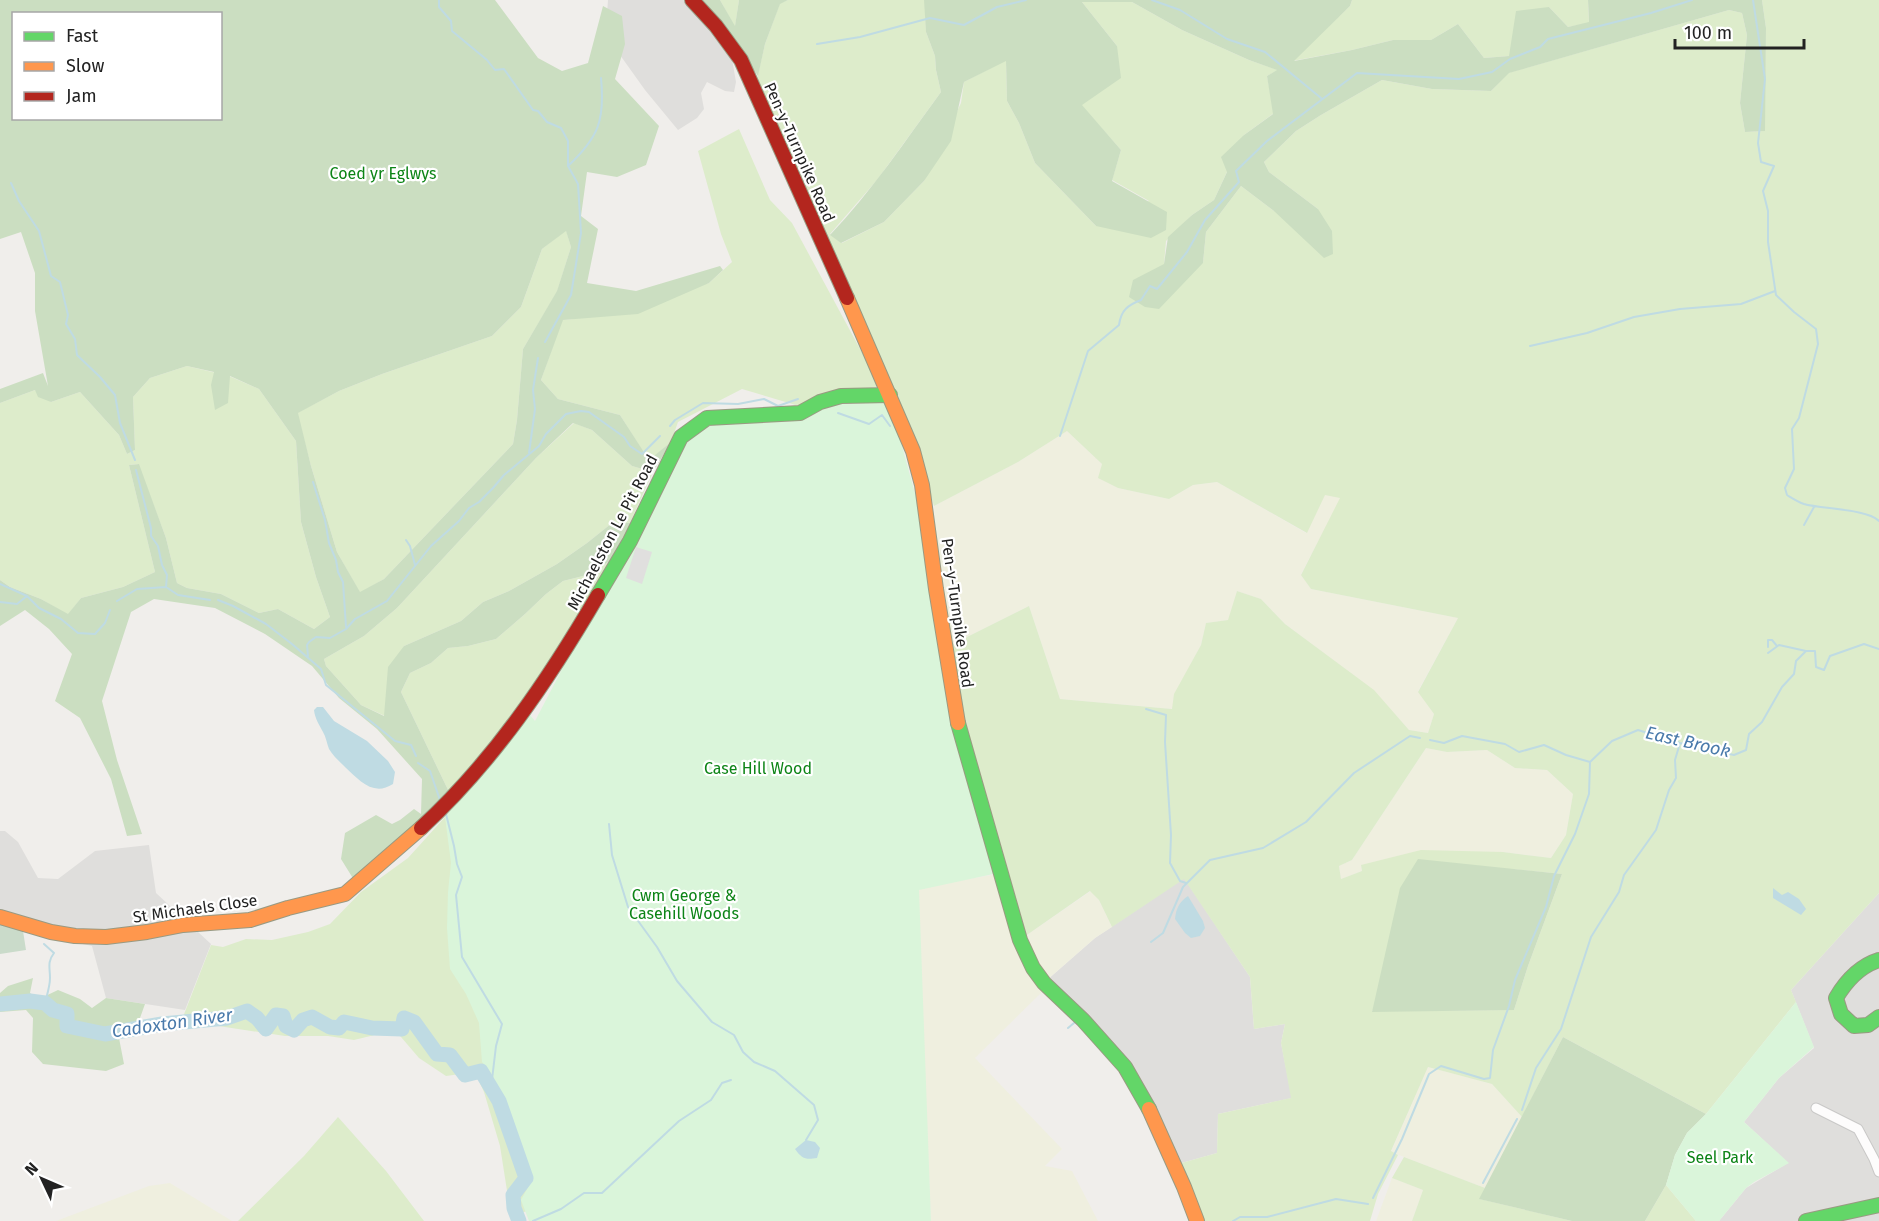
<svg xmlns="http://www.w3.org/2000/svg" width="1879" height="1221" font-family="'Fira Sans',sans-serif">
<rect width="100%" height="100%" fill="#f0eeeb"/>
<!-- residential -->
<path fill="#dfdedc" d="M608,0H688L732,59L736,82L734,92L725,91L707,82L701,93L704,109L697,118L678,130L645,90L610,41L607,14Z
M0,831H5L18,842L38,878L58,879L95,851L149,845L156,893L211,944L185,1010L106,998L92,946L23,931L0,923Z
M1184,878L1250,977L1254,1029L1285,1024L1281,1043L1292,1098L1218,1114L1217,1153L1178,1164L1141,1079L1047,980L1095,938Z
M1879,893V1221H1719L1746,1188L1788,1163L1744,1122L1779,1078L1814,1048L1791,990Z"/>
<!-- farmland -->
<path fill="#efefdf" d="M1067,431L1102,464L1099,478L1118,488L1169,499L1193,485L1217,482L1306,533L1325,494L1341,498L1301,574L1311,589L1458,618L1418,691L1434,714L1428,733L1409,730L1373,690L1285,624L1261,599L1237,591L1229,620L1206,623L1201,645L1175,694L1173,709L1060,699L1029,606L951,645L937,549L934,506L1018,462Z
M1426,748L1447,752L1487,750L1515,768L1547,770L1573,794L1566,835L1551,858L1503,852L1361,866L1362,871L1341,879L1339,866L1352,860Z
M998,874L1013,937L1042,992L975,1058L1062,1149L1045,1166L1072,1171L1098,1221H931L917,888Z
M1091,891L1099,900L1112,927L1095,938L1047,980L1031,958L1024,937Z
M1428,1067L1492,1084L1522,1117L1485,1188L1391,1152Z
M1392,1178L1423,1190L1412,1221H1376Z
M170,1183L232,1221H56L149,1186Z"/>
<!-- grass -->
<path fill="#ddeccb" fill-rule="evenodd" d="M720,0H739L735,27Z
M788,0H924L925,2L926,32L935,56L936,70L941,92L877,180L830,234L842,243L884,222L924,181L961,103L964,82L1006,60L1007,101L1019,123L1035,163L1096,226L1149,201L1112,180L1121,150L1081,105L1117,46L1082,2H1132L1182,30L1249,60L1278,70L1267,76L1274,113L1244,135L1214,200L1192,215L1166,241L1164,264L1203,263L1206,232L1241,186L1274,211L1318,209L1269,172L1264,162L1296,131L1321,115L1382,80L1432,89L1491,91L1508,73L1729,10L1742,13L1747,35L1740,103L1745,132L1764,131L1766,28L1762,0H1879V893L1791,990L1796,1002L1706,1114L1563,1037L1522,1117L1492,1084L1428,1067L1391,1151L1398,1155L1378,1194L1370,1221H1202L1178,1164L1217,1153L1218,1114L1291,1098L1281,1043L1285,1024L1254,1029L1250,977L1184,879L1112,927L1099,900L1090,891L1024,937L966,724L951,645L1029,606L1060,699L1172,709L1174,694L1201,645L1206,623L1228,620L1237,591L1261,599L1285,624L1374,690L1409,730L1428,733L1434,714L1418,692L1458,618L1311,589L1301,575L1340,498L1325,495L1307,533L1217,482L1193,485L1169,499L1118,488L1098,478L1102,464L1067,431L1018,462L934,506L914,442L756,83L765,44L780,3ZM1426,748L1447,752L1487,750L1515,768L1547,770L1573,794L1566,835L1551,858L1503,852L1421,850L1361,865L1362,871L1341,879L1339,866L1352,860ZM1512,869L1562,874L1528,966L1514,1010L1372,1011Z
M1352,0H1588L1589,23L1568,27L1549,7L1509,56L1484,58L1458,24L1431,40H1393L1352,50L1292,61L1350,6Z
M739,129L770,200L792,223L880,386L828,397L799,406L742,389L678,422L671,442L649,461L620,415L558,399L541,380L562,320L574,319L709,283L732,262L721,234L698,151Z
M566,230L571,247L557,292L523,349L517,420L513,444L384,579L360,593L337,552L311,466L297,413L339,391L382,374L492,336L521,307L542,249Z
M187,366L229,376L259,389L296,441L301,522L316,577L330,617L314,629L278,609L259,613L221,594L187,588L177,583L166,538L138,464L129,465L155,572L123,587L81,598L68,615L41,599L10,587L0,580V403L35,390L51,402L80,392L119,435L127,454L135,450L133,397L150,378Z
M574,423L592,430L632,466L653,472L630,523H612L587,543L557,564L509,591L483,602L461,621L404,646L385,716L361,705L326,666L324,659L364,636L397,608L536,458Z
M620,555L556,654L506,726L450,794L401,692L410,673L431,663L448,648L468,646L496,639L525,614L546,594L563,581L587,575Z
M530,715L560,1201L511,1216L500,1146L484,1092L475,1072L446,1076L419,1058L395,1030L354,1040L328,1036H285L212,1025L181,1022L211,945L223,947L246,939L272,940L308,932L330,924L361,892L408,858L445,817Z
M338,1117L386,1171L424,1221H238L304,1156Z
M1404,1157L1485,1188L1480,1199L1572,1221H1412L1423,1190L1392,1178Z
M1666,1185L1696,1221H1645Z"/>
<!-- forest -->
<path fill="#cbdec1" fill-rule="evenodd" d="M0,0H495L538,58L562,71L588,63L603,6L622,16L625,44L615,79L659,126L646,165L617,177L587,172L581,216L598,229L587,283L636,291L720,266L723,270L709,283L638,314L563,320L541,380L558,399L620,415L649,460L671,442L653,472L632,466L592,430L573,423L536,458L397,608L364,636L324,659L326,666L361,705L384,716L388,667L404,646L461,621L483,602L509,591L557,564L587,543L612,523H630L620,555L587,575L563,581L546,594L525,614L496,639L468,646L448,648L431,663L410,673L401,692L450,794L430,819L354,880L341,859L345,833L376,815L392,824L400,820L414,809L421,814L422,779L377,729L339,698L312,666L265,634L215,608L154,599L131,612L102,701L117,760L142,834L127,836L111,779L80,718L55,701L72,654L49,629L25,610L0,626V580L10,587L41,599L68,614L81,598L123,587L155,572L129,465L139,464L166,538L177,583L187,588L221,594L259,613L278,609L314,629L330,617L316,577L301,522L296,441L259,389L230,376L228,403L215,410L211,385L214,372L187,366L150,378L133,397L135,450L127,454L119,435L80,392L51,402L38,397L35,390L0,403V389L43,373L48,386L35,311V273L21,232L0,239ZM14,14H220V118H14ZM566,231L571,247L557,291L523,349L517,420L513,444L384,579L360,592L337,552L311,466L298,413L339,391L382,374L492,336L521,307L542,249Z
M697,0H720L735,26L739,0H788L780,4L765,44L758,76L719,20Z
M924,0H1352L1350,6L1294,61L1352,50L1393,40H1431L1458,24L1484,58L1509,56L1516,11L1549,7L1568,27L1589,22L1588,0H1762L1766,28L1765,131L1745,132L1740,103L1747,35L1742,13L1729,10L1509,73L1491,91L1432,89L1382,80L1321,115L1296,131L1264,162L1269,172L1318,209L1332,231L1333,254L1324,258L1274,211L1241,186L1206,232L1203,263L1159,309L1145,307L1129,297L1133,280L1164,264L1168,237L1192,215L1214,200L1227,172L1221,157L1244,135L1273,114L1267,76L1277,70L1249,60L1182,30L1132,2H1082L1117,46L1121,78L1082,105L1121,150L1112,181L1167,212L1166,230L1151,238L1096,226L1035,163L1019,123L1007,101L1006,61L964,82L951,141L924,181L884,222L841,243L830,235C872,191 905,141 941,92L936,70L935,56L926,32Z
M1418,859L1562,874L1528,966L1514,1010L1372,1012L1400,888Z
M33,978L30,993L39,999L58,990L80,999L92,1008L106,998L145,1004L140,1018L119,1038L124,1064L106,1071L43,1064L32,1052L33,1018L26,1010L0,1012V993L8,986Z
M1563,1037L1706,1114L1687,1133L1675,1155L1666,1185L1645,1221H1572L1479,1199Z"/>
<!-- cemetery -->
<path fill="#cadbca" d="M0,923L23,931L26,950L0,954Z"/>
<!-- park -->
<path fill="#daf5da" d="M883,400L893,413L919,508L932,603L998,873L919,890L931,1221H529L521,1200L532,1180L491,1073L482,1062L479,1023L466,994L450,969L447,928L448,892L451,863L445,817L530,715L535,721L681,441L708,419L820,404Z
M1796,1002L1814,1047L1779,1078L1744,1122L1789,1163L1754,1182L1746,1188L1719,1221H1696L1666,1185L1675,1155L1687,1133L1706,1114Z"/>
<!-- parking -->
<path fill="#e0dfde" d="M636,547L652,552L642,584L626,578Z"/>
<!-- water -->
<path fill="#bfdbe3" d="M317,707H323L334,721L367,741L388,761L395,772L393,784C373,797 359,780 345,767C340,762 333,756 329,749C327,744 326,737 323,732C319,724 315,719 314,710Z
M1773,888L1782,895L1788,892L1799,899L1806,909L1801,915L1773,898Z
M1188,896L1203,921L1205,928L1200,936L1191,938L1185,933L1175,919C1176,909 1179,902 1188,896Z
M806,1140L815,1142L820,1148L817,1158C806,1160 802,1159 795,1149Z"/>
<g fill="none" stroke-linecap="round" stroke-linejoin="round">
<!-- stream -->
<path stroke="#bfdbe3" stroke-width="2" d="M439,0V7L451,21L452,31L487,60L495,70L504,69L533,110L538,111L547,122L561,128L568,141V166L578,184L581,233L571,295L545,342
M1152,0L1180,10L1227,39L1265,52L1321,98
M1753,0L1765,79L1758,143L1761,162L1774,166L1763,191L1768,211V242L1776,295L1794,312L1816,329L1818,344L1799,418L1792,429L1794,469L1785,488L1787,495C1792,498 1798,502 1804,504C1821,509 1868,509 1879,521
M817,44L860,37L930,18L964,25L997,7L1026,0
M568,166C599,137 605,120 601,78
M11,183L19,201L39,231L51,276L60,282L68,315L66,324L75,339L77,355L100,377L115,395L120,423L135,460
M1530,346L1587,333L1634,317L1680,309L1741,304L1775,291
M838,413L869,424L882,415L890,426
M670,426L675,420L703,403L738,404L764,399L778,406L798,399
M1060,436L1088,351L1119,325C1121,310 1128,305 1141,300L1150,286L1157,289L1187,252L1205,220L1239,182L1236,171L1267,141L1357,73L1459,79L1492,72L1510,59L1540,47L1548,39L1651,13L1692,0
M529,453L535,409L533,390L538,358
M136,470L151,528V536L158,546L162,565L167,575L166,587
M313,482L325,520L329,543L336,560L338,572L343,582L346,627
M1804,525L1814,507
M406,540L410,546L415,565
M0,584L27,596L39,608L61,619L78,633L95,634L105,623L110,610
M218,600L233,606L266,624L292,644L321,669L326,685L395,741L411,745L416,756
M117,601L137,589L166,587L178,595L210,600
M0,602L17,604L27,596
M1768,647V640H1772L1777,646
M1768,653L1779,645L1806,651
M308,656L307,645L309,642L316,637L330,638L346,629L355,619L387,601L431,546L459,521L469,508L479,502L493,488L504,475L539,446L546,434L566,414L581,411L589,412L624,437L630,446L642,454L660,436
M1146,709L1166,715L1165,742L1171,835L1170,863L1180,881L1186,883
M1430,740L1444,743L1462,736L1505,744L1519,752L1544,745L1566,755L1590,762L1612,741L1638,730L1680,743L1734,755L1746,750L1749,734L1762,722L1782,687L1794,674L1796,661L1806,651H1815L1816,667L1824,670L1830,656L1864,644L1879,649
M418,763L430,771L441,803
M446,814L454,846L457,864L462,877L456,895L462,957L502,1024L496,1046L491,1088
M609,824L612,855L628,907L657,947L677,981L712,1022L734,1035L743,1052L754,1062L775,1071L814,1105L818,1120L806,1140
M1151,942L1163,933L1183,887L1210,860L1263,848L1306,822L1354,773L1410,736L1420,738
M44,944L54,953C47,962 50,968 50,978C50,986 47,995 45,1003
M1068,1028L1074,1023
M1522,1110L1536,1068L1561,1029L1591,937L1619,892L1624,875L1656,830L1669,790L1676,778L1675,760L1680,743
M1483,1183L1517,1119
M1373,1198L1402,1139L1429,1074L1441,1066L1484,1079L1490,1078L1493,1050L1509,1006L1515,980L1546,907L1554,876L1575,834L1589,794L1590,762
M533,1221L561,1209L584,1193H602L679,1121L711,1100L722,1083L731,1080
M1233,1221L1240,1217H1267L1336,1199L1368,1204"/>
<!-- river -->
<path stroke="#bfdbe3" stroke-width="15" d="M0,1004L30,1001L45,1003L53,1010L67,1014V1026L105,1034L162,1024L227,1018L247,1011L257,1018L266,1029L276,1015L283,1016L286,1026L294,1030L303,1020L312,1017L330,1027L339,1028L344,1022L372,1028L402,1029L404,1018L414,1022L437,1054L450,1055L465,1075L481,1071L499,1101L526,1178L513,1195L514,1208L519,1221"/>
<!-- street casing -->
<g stroke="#c9c8c7" stroke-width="11">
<path id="street" d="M1816,1108L1858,1129L1874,1159L1879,1172"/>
</g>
<!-- fast casing -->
<g stroke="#999a82" stroke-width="16">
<path id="fast" d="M598,595L630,541L681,437L707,418L800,413L820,402L841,396L890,395
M958,723L1020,940L1033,968L1044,983L1083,1020L1125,1067L1149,1109
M1879,960C1860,966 1846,981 1836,998L1841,1014L1854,1026L1868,1025L1879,1017
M1806,1221L1879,1205"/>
</g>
<!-- slow casing -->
<g stroke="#999a82" stroke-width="16">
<path id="slow" d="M847,298L913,451L922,485L936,589L958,723
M0,917L51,932L75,936L106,937L147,932L183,925L250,920L288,908L345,894L421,828
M1149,1109L1184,1187L1197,1221"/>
</g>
<!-- jam casing -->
<g stroke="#999a82" stroke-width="16">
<path id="jam" d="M692,0L716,26L741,60L847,298
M421,828C493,762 549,679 598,595"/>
</g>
<!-- street -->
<use href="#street" stroke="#fdfcfc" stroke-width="9"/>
<!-- fast -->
<use href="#fast" stroke="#63d668" stroke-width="14"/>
<!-- slow -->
<use href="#slow" stroke="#ff974d" stroke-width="14"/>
<!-- jam -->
<use href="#jam" stroke="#b3261e" stroke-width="14"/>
</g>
<g text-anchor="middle" stroke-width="4.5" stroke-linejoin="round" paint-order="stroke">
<!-- street labels -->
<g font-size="16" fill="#222" stroke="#fff">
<text transform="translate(800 152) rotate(66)" y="6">Pen-y-Turnpike Road</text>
<text transform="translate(612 532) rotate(-62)" y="6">Michaelston Le Pit Road</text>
<text transform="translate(958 613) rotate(82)" y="6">Pen-y-Turnpike Road</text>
<text transform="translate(195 908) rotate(-8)" y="6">St Michaels Close</text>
</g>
<!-- park labels -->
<g font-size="16" fill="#0c8416" stroke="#fff">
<text x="383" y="179">Coed yr Eglwys</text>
<text x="758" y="774">Case Hill Wood</text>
<text x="684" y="901">Cwm George &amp;<tspan x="684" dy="18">Casehill Woods</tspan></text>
<text x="1720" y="1163">Seel Park</text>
</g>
<!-- water labels -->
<g font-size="18" font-style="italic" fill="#4a7aab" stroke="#fff">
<text transform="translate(1688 742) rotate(13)" y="6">East Brook</text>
<text transform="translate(172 1023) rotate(-8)" y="6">Cadoxton River</text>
</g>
</g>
<!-- legend -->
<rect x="12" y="12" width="210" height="108" fill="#ffffff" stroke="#a7a7a7" stroke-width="1.5"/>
<rect x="24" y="32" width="30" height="9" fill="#63d668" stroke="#a7a7a7" stroke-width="1.5"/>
<text x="66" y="42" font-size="18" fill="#222222">Fast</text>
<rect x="24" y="62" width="30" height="9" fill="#ff974d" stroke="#a7a7a7" stroke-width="1.5"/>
<text x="66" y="72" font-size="18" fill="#222222">Slow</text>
<rect x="24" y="92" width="30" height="9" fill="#b3261e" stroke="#a7a7a7" stroke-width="1.5"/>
<text x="66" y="102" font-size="18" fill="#222222">Jam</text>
<!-- north arrow -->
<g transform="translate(42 1179) rotate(314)" stroke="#ffffff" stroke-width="4.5" paint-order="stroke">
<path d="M0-4.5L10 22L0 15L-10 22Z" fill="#222222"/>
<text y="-9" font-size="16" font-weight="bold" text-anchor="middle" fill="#222222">N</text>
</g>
<!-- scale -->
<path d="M1675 39v9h129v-9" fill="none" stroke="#222222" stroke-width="3"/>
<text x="1684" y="39" font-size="18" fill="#222222" stroke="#ffffff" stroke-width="4.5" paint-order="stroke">100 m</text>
</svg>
